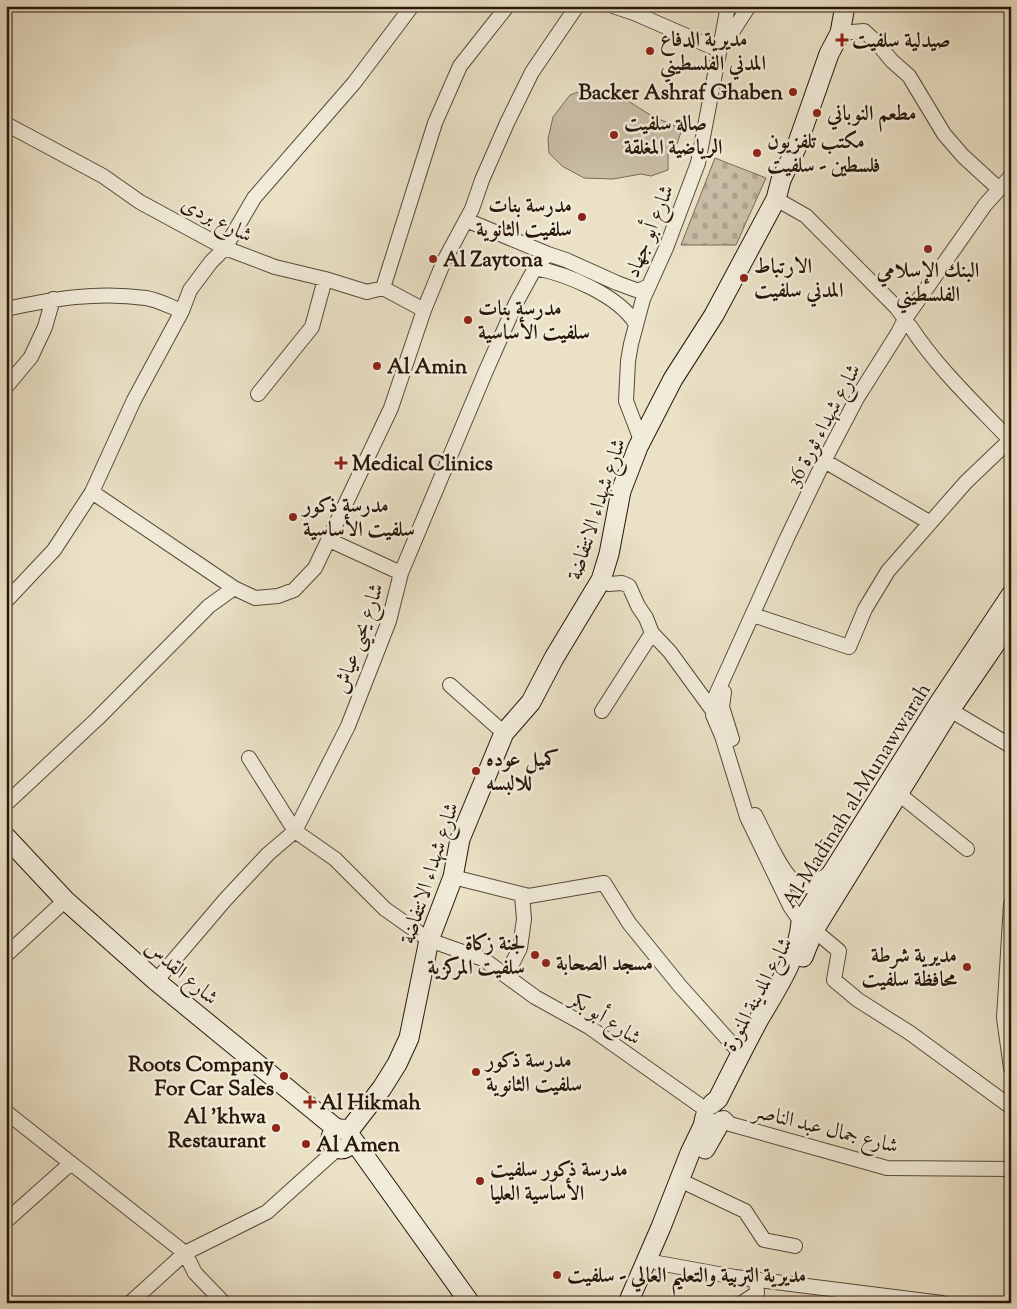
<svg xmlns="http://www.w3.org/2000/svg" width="1017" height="1309" font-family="'Sorts Mill Goudy',Amiri,serif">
<defs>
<pattern id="cemetery-stones" width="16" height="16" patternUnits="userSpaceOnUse" patternTransform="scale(1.25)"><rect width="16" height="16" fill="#c9bea6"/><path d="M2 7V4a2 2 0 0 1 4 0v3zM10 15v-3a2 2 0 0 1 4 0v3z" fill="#ada38e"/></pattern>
</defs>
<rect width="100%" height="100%" fill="#eae1c6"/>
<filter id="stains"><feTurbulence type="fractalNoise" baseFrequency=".004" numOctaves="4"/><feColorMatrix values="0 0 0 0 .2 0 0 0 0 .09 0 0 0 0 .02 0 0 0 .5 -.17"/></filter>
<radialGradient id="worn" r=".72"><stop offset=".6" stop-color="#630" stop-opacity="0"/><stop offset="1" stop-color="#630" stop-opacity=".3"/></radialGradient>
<!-- grass -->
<path fill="#c9bea6" stroke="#786a58" d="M584,90L607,93L622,97L652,116L675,126L681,132L677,144L668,149V170L651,176L641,174L613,179L584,178L562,166L549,153L548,139L553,117L570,95Z"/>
<!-- cemetery -->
<path fill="url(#cemetery-stones)" stroke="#786a58" d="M715,158L766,178L736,245H681Z"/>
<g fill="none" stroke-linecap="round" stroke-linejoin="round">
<!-- minor casing -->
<g stroke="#584938" stroke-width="16">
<path id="minor" d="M613,6L634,13L719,50
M840,33L864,31L877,43L892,61L909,76L944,134L963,156L999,189
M720,44L729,37L749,6
M6,124L103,176L140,202L225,248L275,267L325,279L367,292L383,288L424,310
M776,199L806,216L896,307L905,319
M466,220L548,254L566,260L617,283L636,290H640L649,286
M535,268C567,274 618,295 636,324
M383,288L435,123L460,66L505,9
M6,309C53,299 97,291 146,298C158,300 171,307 182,311
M910,326C938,369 976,404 1011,441
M6,387L31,357L45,327L53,299
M258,394L312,327L325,279
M641,440L626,401L628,361L631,344L643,299L666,248L698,163L728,6
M828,463L929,522
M92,492L234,588L255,598L278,596L294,590L315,568L391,408L424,310L444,261L472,209L482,180L507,123L532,72L577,6
M329,540L401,573
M601,580L609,584L622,583L629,586L638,606L646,618L652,633L670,652L713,711
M6,601L54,550L92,492L134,400L182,311L190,290L211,262L225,248L254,198L354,83L412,6
M756,616L849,647L865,609L888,571L966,482L1011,439
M450,685L504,733
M724,692L722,707L732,739
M950,710L1011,746
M602,711L652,633
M249,758L295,831L335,859L385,909L429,940L483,959L535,997L589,1027L705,1109
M899,794L967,849
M6,804L97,719L209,606L234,588
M755,815C764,831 784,882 802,886C812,889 822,879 829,873
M453,877L529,896L604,883L629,923L680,986L741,1054
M1011,904L1004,1018L1011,1068
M801,922L790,906L747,817L722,736L713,715L716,695L787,538L824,461L857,398L898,333L905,319L985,205L1011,176
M814,930L839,951L834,980L858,1000L910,1033L1011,1107
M6,955L58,907
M506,976L520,948L524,919L522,895
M156,981L225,900L268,854L295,831L348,726L389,621L401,573L485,373L516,303L535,268L548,254
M6,1112L185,1253L195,1273L224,1303
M724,1118L730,1124L887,1168L1011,1169
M690,1185L745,1211L764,1240L795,1246
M6,1221L71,1163
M658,1263L735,1277L942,1303
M130,1303L185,1253L267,1212L337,1149
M742,1303L757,1293L756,1280"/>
</g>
<!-- secondary casing -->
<g stroke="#281609" stroke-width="21">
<path id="secondary" d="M6,837L65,900L156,981L338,1130
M803,957L814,930L950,710L1011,621
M712,1104L718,1099L722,1091C734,1067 746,1043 759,1019C777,988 798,958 801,922L939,703L1011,595
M331 1139a10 10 0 1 1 20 0a10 10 0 1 1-20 0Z
M348,1132L382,1088L397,1064L409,1038L429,940L453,877L460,839L504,733L531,702L554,658L601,580L609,554L621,491L638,447L673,379L714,315L776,199L781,180L796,148L829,54L840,33L845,6
M351,1137L470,1303
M705,1149L721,1121
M628,1303L661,1227L690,1153L703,1126L705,1117"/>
</g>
<!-- minor -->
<use href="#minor" stroke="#f1ecda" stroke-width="14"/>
<!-- secondary -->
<use href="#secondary" stroke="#f1ecda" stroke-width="19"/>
</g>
<!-- markers -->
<g fill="#8f2418" stroke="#f1ecda" stroke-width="2">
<path d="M839.5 32.5h5v5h5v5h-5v5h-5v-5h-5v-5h5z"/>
<circle cx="650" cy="51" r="5"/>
<circle cx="793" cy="92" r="5"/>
<circle cx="817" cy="113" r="5"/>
<circle cx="614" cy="135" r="5"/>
<circle cx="757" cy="153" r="5"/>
<circle cx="582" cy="217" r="5"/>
<circle cx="928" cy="249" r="5"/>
<circle cx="433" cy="259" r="5"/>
<circle cx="744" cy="278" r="5"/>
<circle cx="468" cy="320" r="5"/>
<circle cx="377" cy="366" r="5"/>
<path d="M338.5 455.5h5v5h5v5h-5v5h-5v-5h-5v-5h5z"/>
<circle cx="293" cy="517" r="5"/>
<circle cx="476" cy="771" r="5"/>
<circle cx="535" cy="955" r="5"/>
<circle cx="546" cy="963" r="5"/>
<circle cx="967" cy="967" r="5"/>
<circle cx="476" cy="1072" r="5"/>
<circle cx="284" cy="1076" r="5"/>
<path d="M307.5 1094.5h5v5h5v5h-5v5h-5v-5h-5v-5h5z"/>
<circle cx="276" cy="1128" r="5"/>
<circle cx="306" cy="1144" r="5"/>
<circle cx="480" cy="1181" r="5"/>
<circle cx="557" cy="1275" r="5"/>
</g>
<g text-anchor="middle" stroke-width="5" stroke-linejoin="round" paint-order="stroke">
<!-- poi labels -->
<g font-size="21" font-weight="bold" fill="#281609" stroke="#f1ecda" text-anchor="start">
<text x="660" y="46">مديرية الدفاع<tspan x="660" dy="24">المدني الفلسطيني</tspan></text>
<text x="852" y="47">صيدلية سلفيت</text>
<text x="783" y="99" text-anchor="end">Backer Ashraf Ghaben</text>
<text x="827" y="120">مطعم النوباني</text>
<text x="624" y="130">صالة سلفيت<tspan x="624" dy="24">الرياضية المغلقة</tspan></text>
<text x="767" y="148">مكتب تلفزيون<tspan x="767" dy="24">فلسطين - سلفيت</tspan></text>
<text x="572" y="212" text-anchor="end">مدرسة بنات<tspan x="572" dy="24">سلفيت الثانوية</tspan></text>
<text x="443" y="266">Al Zaytona</text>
<text x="754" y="273">الارتباط<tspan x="754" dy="24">المدني سلفيت</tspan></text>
<text x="928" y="277" text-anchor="middle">البنك الإسلامي<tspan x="928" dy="24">الفلسطيني</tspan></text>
<text x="478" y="315">مدرسة بنات<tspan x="478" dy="24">سلفيت الأساسية</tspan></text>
<text x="387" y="373">Al Amin</text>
<text x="352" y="470">Medical Clinics</text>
<text x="303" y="512">مدرسة ذكور<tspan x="303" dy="24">سلفيت الأساسية</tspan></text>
<text x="486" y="766">كميل عوده<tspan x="486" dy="24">للالبسه</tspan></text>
<text x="525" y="950" text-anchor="end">لجنة زكاة<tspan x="525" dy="24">سلفيت المركزية</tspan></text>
<text x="957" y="962" text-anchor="end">مديرية شرطة<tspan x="957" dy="24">محافظة سلفيت</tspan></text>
<text x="556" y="970">مسجد الصحابة</text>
<text x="486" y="1067">مدرسة ذكور<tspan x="486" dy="24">سلفيت الثانوية</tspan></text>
<text x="274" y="1071" text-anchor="end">Roots Company<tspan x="274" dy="24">For Car Sales</tspan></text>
<text x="320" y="1109">Al Hikmah</text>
<text x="266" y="1123" text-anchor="end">Al 'khwa<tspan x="266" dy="24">Restaurant</tspan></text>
<text x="316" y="1151">Al Amen</text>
<text x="490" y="1176">مدرسة ذكور سلفيت<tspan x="490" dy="24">الأساسية العليا</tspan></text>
<text x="567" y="1282">مديرية التربية والتعليم العالي - سلفيت</text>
</g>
<!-- street labels -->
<g font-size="21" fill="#281609" stroke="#f1ecda">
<text transform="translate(217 219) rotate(27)" y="7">شارع بردى</text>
<text transform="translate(649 231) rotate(-68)" y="7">شارع أبو جهاد</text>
<text transform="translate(823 425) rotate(-62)" y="7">شارع شهداء ثورة 36</text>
<text transform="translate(596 509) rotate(-72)" y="7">شارع شهداء الانتفاضة</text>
<text transform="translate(358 638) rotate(-71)" y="7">شارع يحيى عياش</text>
<text transform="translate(856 795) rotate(-58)" y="7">Al-Madīnah al-Munawwarah</text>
<text transform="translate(429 873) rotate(-72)" y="7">شارع شهداء الانتفاضة</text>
<text transform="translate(182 972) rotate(40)" y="7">شارع القدس</text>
<text transform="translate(757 994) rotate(-62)" y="7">شارع المدينة المنورة</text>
<text transform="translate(606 1018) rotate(33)" y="7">شارع أبو بكر</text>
<text transform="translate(826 1128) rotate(14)" y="7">شارع جمال عبد الناصر</text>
</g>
</g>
<!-- margin -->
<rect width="1017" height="1309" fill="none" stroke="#eae1c6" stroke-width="25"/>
<rect x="8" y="8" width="1002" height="1294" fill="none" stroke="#281609" stroke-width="2.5"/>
<rect x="12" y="12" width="992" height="1284" fill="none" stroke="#281609"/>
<rect width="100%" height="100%" filter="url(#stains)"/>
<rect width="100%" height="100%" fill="url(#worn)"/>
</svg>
